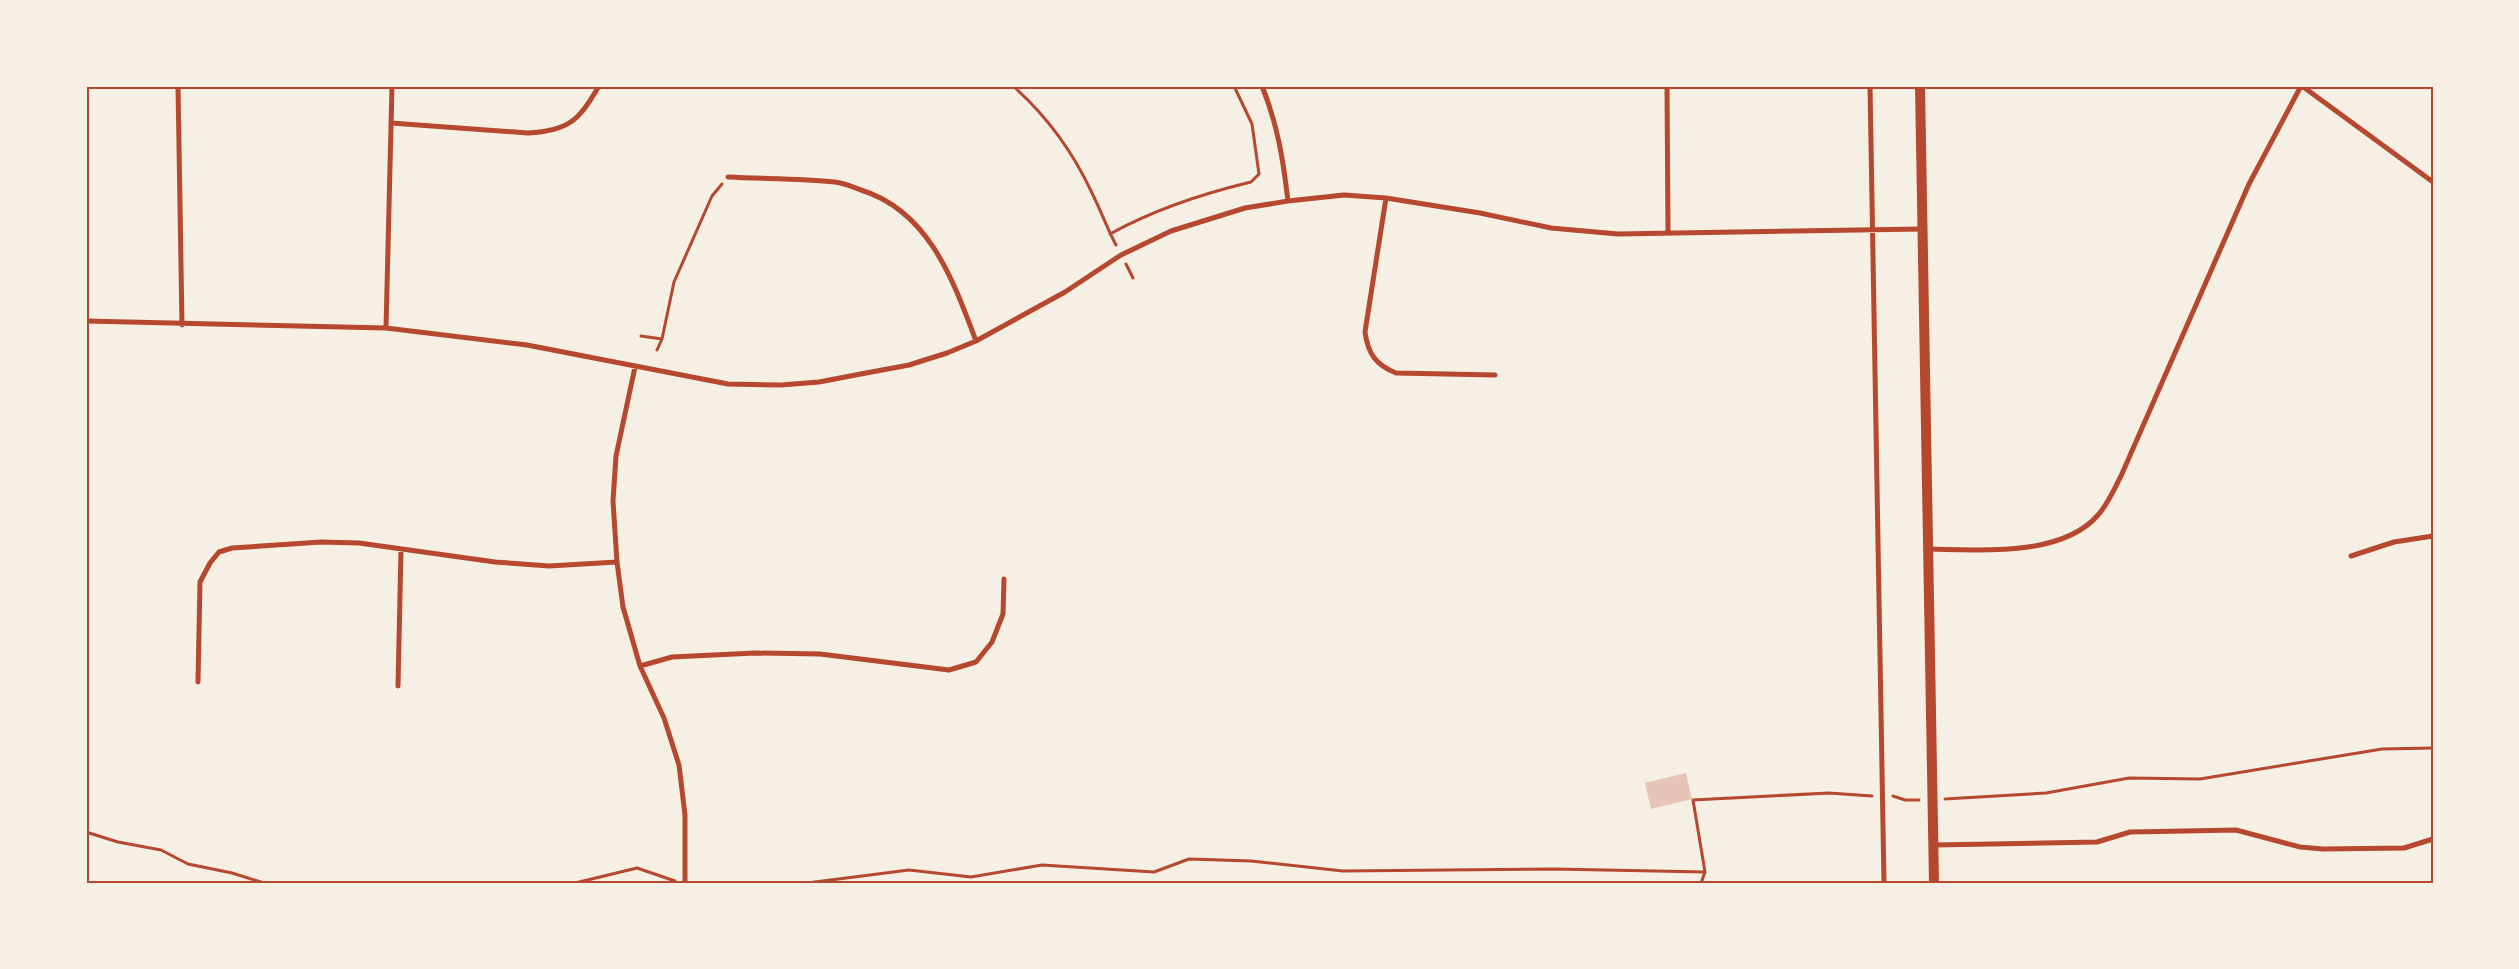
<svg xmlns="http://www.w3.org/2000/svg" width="2519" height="969" font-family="'Fira Sans',sans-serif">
<rect width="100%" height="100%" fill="#f6efe4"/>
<!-- building -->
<path fill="#e6c5b7" d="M1686,773L1692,799L1651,809L1645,783Z"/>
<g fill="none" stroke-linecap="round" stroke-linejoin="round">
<!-- path -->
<path stroke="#b5482f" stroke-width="3" d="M1013,86C1047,116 1073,152 1092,193C1101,211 1107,228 1116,245
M1110,234C1155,209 1201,194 1251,182L1259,174L1252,124L1234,86
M1126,264L1133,278
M641,336L662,339
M657,350L662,339L674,282L712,196L722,184
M1893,796L1905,800H1919
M1945,799L2046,793L2129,778L2200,779L2382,749L2433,748
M86,832L118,842L161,850L188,864L232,873L264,883
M575,883L637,868L675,881
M807,883L909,870L971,877L1042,865L1154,872L1189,859L1251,861L1343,871L1554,869L1705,872L1693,800L1829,793L1872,796
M1701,883L1705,872"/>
<!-- minor -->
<path stroke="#b5482f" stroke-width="5" d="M178,86L182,325
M1262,86C1278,126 1283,159 1288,201
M1667,86L1668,232
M1870,86L1884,883
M2302,86L2433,182
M391,123L528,133C569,131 579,120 599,86
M728,177C763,179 800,178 835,182C844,183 853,187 861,190C929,211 953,280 976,341
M1386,198L1365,332C1368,354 1376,365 1396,373L1495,375
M86,321L386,328L527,345L728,384L781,385L819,382L866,373L909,365L947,353L976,341L1065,292L1121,255L1171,231L1245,208L1288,201L1344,195L1386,198L1480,213L1551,228L1618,234L1922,229
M386,328L392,86
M635,367L616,456L613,501L617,562L623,607L640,666L664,718L679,765L685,815V883
M1930,549C1980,550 2062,557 2098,515C2108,504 2114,489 2121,476L2249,184L2301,86
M2351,556L2394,542L2433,536
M640,666L672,657L755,653L820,654L949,670L976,662L992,642L1003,614L1004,579
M198,682L200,582L210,563L219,552L232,548L321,542L359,543L495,562L549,566L617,562
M398,686L401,550
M1934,845L2097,842L2130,832L2185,831L2236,830L2300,847L2323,849L2404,848L2433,839"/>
<!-- secondary -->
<path stroke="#b5482f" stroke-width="10" d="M1920,86L1934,883"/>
</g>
<!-- border -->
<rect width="2519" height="969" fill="none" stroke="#f6efe4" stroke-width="175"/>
<rect x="88" y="88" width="2344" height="794" fill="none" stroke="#b5482f" stroke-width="2"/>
</svg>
